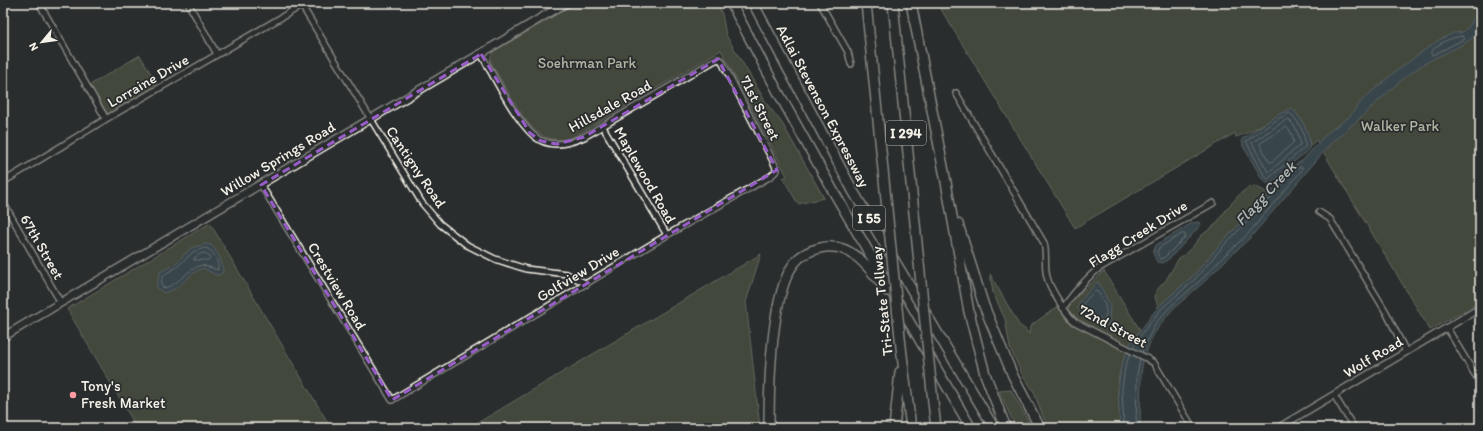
<svg xmlns="http://www.w3.org/2000/svg" width="1483" height="431" font-family="Itim,sans-serif">
<rect width="100%" height="100%" fill="#2a2d2e"/>
<filter id="ink" filterUnits="userSpaceOnUse"><feTurbulence type="fractalNoise" baseFrequency=".025" numOctaves="2"/><feDisplacementMap in="SourceGraphic" scale="8" xChannelSelector="R" yChannelSelector="G"/><feConvolveMatrix kernelMatrix="1 2 1 2 8 2 1 2 1" color-interpolation-filters="sRGB"/></filter>
<g filter="url(#ink)">
<!-- green -->
<path fill="#62694f" stroke="#abad9c" d="M576,3H717L722,14L726,35L767,104L782,123L824,198L798,204L783,178L787,176L721,50L572,138C540,145 529,126 514,102C507,90 500,78 493,67C490,60 489,56 494,51Z
M937,3H1480V302L1430,330L1316,140L1310,146C1309,131 1302,119 1292,108C1272,117 1256,131 1236,137L1235,133L1075,228Z
M140,55L158,86L111,114L107,113L90,85Z
M1255,186L1270,194L1223,241L1193,276L1158,307L1155,297L1156,291L1166,280L1179,258L1184,255L1193,246L1201,236L1216,224L1228,207L1241,193L1249,187Z
M210,223L331,428H137L67,309Z
M761,254L746,302L760,428H469Z
M1104,271L1140,330C1128,347 1117,369 1118,391C1119,403 1120,415 1120,428H1050L1044,419L1033,390L1022,374L1010,348L1005,319L993,293L990,274L1019,325L1026,330L1029,334L1030,327L1033,324L1057,307L1074,299Z
M1011,390L1032,428H1016L999,391Z"/>
<!-- water -->
<path fill="#4b6470" stroke="#8f9ca0" d="M1480,5V25L1478,33C1460,50 1435,55 1415,70C1386,91 1362,119 1333,141L1250,238L1228,258L1205,281L1173,309L1159,326L1151,340L1143,361L1141,375L1140,428H1120L1118,389L1121,366L1130,344L1158,307L1193,276L1223,241L1270,194L1288,170L1303,160L1327,133L1349,117L1362,100L1396,71L1437,41L1453,33L1463,32L1470,25Z
M1292,108C1302,120 1312,134 1309,150L1291,164L1272,183H1266L1262,179L1243,146L1242,139L1276,116Z
M1198,222H1200L1201,225L1170,258L1163,263L1157,262L1153,253L1156,245L1192,223Z
M205,244L211,245C218,252 223,262 223,272L220,275H216L203,268C188,273 183,288 164,293L157,288V283L160,272L175,264L191,248Z
M1098,281L1110,305L1109,323L1106,326L1086,317L1078,308L1080,301Z"/>
<g fill="none" stroke-linecap="round" stroke-linejoin="round">
<!-- shore -->
<path stroke="#b0b9b8" stroke-width="1" d="M1462,36L1464,39L1433,55L1431,54V51C1443,41 1447,39 1462,36Z
M1290,113C1299,121 1306,135 1305,147L1268,179L1265,177L1246,141L1278,119Z
M1288,119C1295,124 1300,136 1300,145L1270,171L1268,172L1252,143Z
M1286,127L1291,132L1294,142L1272,162H1269L1260,144Z
M1182,234H1185V237L1167,255L1162,259L1160,258L1157,253L1159,248Z
M205,248C214,249 219,262 218,270L202,265C187,269 180,284 165,288L162,287L161,283L163,275L177,267L193,252Z
M205,253L210,257L209,260H194V258L200,254Z
M1095,291L1098,292C1104,301 1109,311 1104,321L1088,313L1082,308L1083,304Z
M1133,347L1143,332L1161,309L1195,279L1226,243L1273,196L1291,173L1300,167H1302V170L1247,235L1225,255L1203,278L1170,307L1155,324L1142,352
M1124,428L1122,389L1125,367L1130,354
M1136,428L1137,375L1140,359"/>
<!-- minor casing -->
<g stroke="#f4f1e8" stroke-width="8">
<path id="minor" d="M39,3L106,119
M188,3L217,54
M820,3L848,52L851,64
M302,6L422,203L440,224L467,245L495,259L526,269L567,274L587,284
M956,93L1044,243C1047,254 1044,266 1047,277C1050,289 1066,314 1075,322L1146,358L1154,363L1193,428
M603,127L667,235
M3,182L106,119L306,3
M261,185L392,400L667,235L771,176L777,170L773,161L725,68L721,60L718,59L712,62L584,137C570,143 556,147 542,141C521,133 493,74 481,54
M3,202L61,303
M1319,212L1330,219L1386,312L1406,352
M1063,308C1073,294 1087,277 1101,267L1213,203
M1447,328L1480,383
M1334,395L1354,428"/>
</g>
<!-- tertiary casing -->
<g stroke="#f4f1e8" stroke-width="9">
<path id="tertiary" d="M1278,428L1480,308"/>
</g>
<!-- secondary casing -->
<g stroke="#f4f1e8" stroke-width="10">
<path id="secondary" d="M3,337L566,3"/>
</g>
<!-- motorway casing -->
<g stroke="#f4f1e8" stroke-width="12">
<path id="motorway" d="M731,3L778,92L832,189L971,428
M753,3L853,191L994,428
M866,3L887,209
M893,3L919,263
M911,3L946,182L969,312L985,374L1006,428
M958,224L984,306L1013,376L1040,428
M901,347L911,428
M933,402L936,428
M769,428C769,390 770,286 798,259C804,253 812,250 820,248C851,240 871,270 887,291
M894,428L900,372"/>
</g>
<!-- minor -->
<use href="#minor" stroke="#2a2d2e" stroke-width="5"/>
<!-- tertiary -->
<use href="#tertiary" stroke="#2a2d2e" stroke-width="6"/>
<!-- secondary -->
<use href="#secondary" stroke="#2a2d2e" stroke-width="7"/>
<!-- motorway -->
<use href="#motorway" stroke="#2a2d2e" stroke-width="9"/>
<!-- motorway-bridge casing -->
<g stroke="#f4f1e8" stroke-width="12" stroke-linecap="butt">
<path id="motorway-bridge" d="M887,209L901,347
M919,263L933,402"/>
</g>
<!-- motorway-bridge -->
<use href="#motorway-bridge" stroke="#2a2d2e" stroke-width="9"/>
</g>
</g>
<!-- marked area -->
<path d="M0 0H1483V431H0ZM481,54L530,133L541,141L557,144L584,137L718,59L777,170L392,400L261,185Z" fill="#2a2d2e" fill-opacity=".55" fill-rule="evenodd"/>
<path fill="none" stroke="#995dc9" stroke-width="3" stroke-dasharray="8 5" stroke-linejoin="round" d="M481,54L530,133L541,141L557,144L584,137L718,59L777,170L392,400L261,185Z"/>
<!-- markers -->
<circle fill="#ff9aa2" stroke="#2a2d2e" stroke-width="1.5" cx="73" cy="395" r="4"/>
<g text-anchor="middle" stroke-width="3.5" stroke-linejoin="round" paint-order="stroke">
<!-- shield labels -->
<g fill="#2a2d2e" stroke="#b7b6b0" stroke-width="1">
<rect x="886" y="121" width="40" height="24" rx="3"/>
<rect x="853" y="206" width="32" height="24" rx="3"/>
</g>
<g font-size="14" font-weight="bold" fill="#f4f1e8">
<text x="906" y="138">I 294</text>
<text x="869" y="223">I 55</text>
</g>
<!-- park labels -->
<g font-size="15" fill="#b2b4a3" stroke="#2a2d2e">
<text x="587" y="68">Soehrman Park</text>
<text x="1400" y="131">Walker Park</text>
</g>
<!-- street labels -->
<g font-size="15" fill="#f4f1e8" stroke="#2a2d2e">
<text transform="translate(148 81) rotate(-30)" y="5">Lorraine Drive</text>
<text transform="translate(610 106) rotate(-29)" y="5">Hillsdale Road</text>
<text transform="translate(823 106) rotate(62)" y="5">Adlai Stevenson Expressway</text>
<text transform="translate(760 108) rotate(63)" y="5">71st Street</text>
<text transform="translate(278 159) rotate(-31)" y="5">Willow Springs Road</text>
<text transform="translate(416 167) rotate(56)" y="5">Cantigny Road</text>
<text transform="translate(645 175) rotate(60)" y="5">Maplewood Road</text>
<text transform="translate(1138 234) rotate(-32)" y="5">Flagg Creek Drive</text>
<text transform="translate(42 247) rotate(60)" y="5">67th Street</text>
<text transform="translate(578 274) rotate(-31)" y="5">Golfview Drive</text>
<text transform="translate(337 286) rotate(59)" y="5">Crestview Road</text>
<text transform="translate(882 301) rotate(-96)" y="5">Tri-State Tollway</text>
<text transform="translate(1113 326) rotate(28)" y="5">72nd Street</text>
<text transform="translate(1373 357) rotate(-31)" y="5">Wolf Road</text>
</g>
<!-- poi labels -->
<g font-size="15" fill="#f4f1e8" stroke="#2a2d2e" text-anchor="start">
<text x="81" y="391">Tony's<tspan x="81" dy="17">Fresh Market</tspan></text>
</g>
<!-- water labels -->
<g font-size="16" font-style="italic" fill="#b0b9b8" stroke="#2a2d2e">
<text transform="translate(1265 193) rotate(-47)" y="6">Flagg Creek</text>
</g>
</g>
<!-- margin -->
<rect width="1483" height="431" fill="none" stroke="#2a2d2e" stroke-width="16"/>
<rect x="8" y="8" width="1467" height="415" fill="none" stroke="#f4f1e8" stroke-width="1.5" filter="url(#ink)"/>
<!-- north arrow -->
<g transform="translate(42 42) rotate(241)" stroke="#2a2d2e" stroke-width="3" paint-order="stroke">
<path d="M0-3L7 15L0 10L-7 15Z" fill="#f4f1e8"/>
<text y="-6" font-size="11" font-weight="bold" text-anchor="middle" fill="#f4f1e8">N</text>
</g>
</svg>
